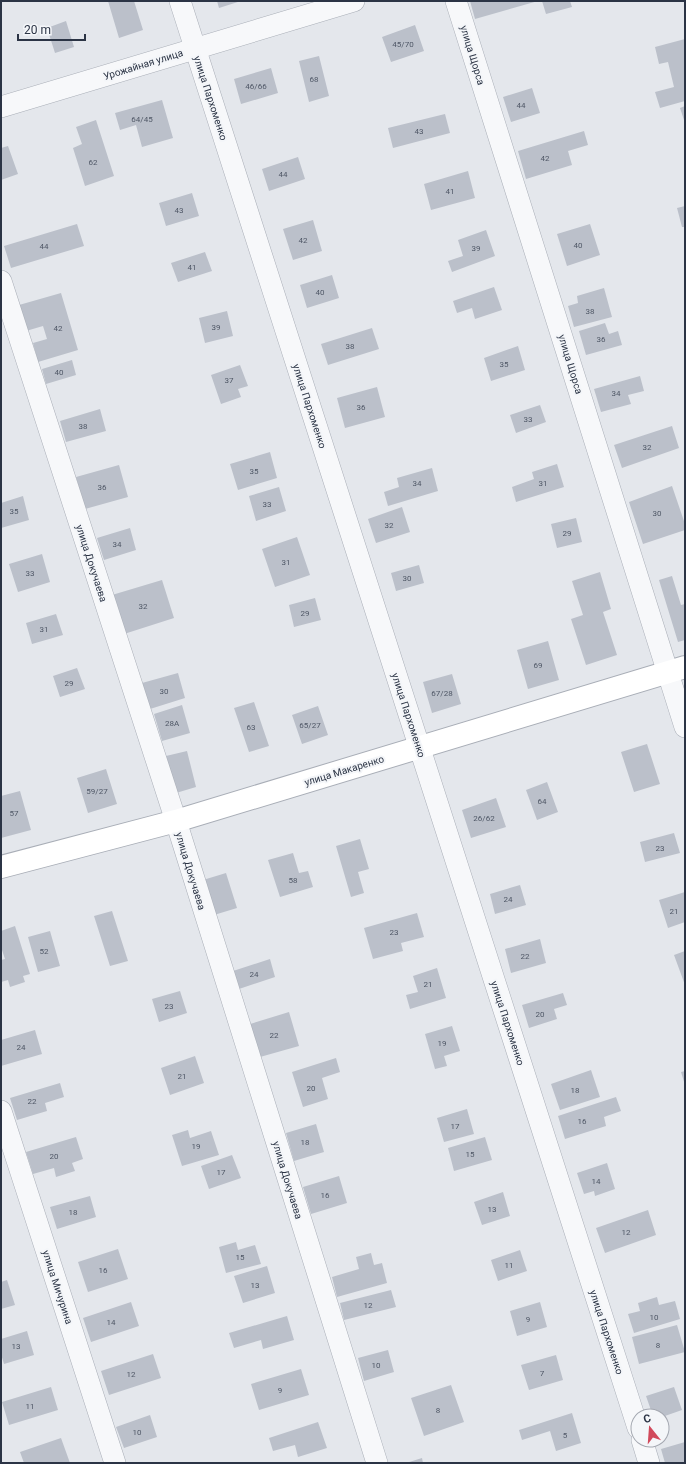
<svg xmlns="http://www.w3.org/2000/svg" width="686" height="1464" font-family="Roboto,sans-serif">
<rect width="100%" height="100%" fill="#e4e7ec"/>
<!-- building -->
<path fill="#bbc0ca" d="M108,1H134L143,30L119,38Z
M217,1H241L219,8Z
M470,1H538L475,19Z
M542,1H570L572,7L546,14Z
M66,21L74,47L55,53L47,28Z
M415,25L424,51L391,62L382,37Z
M685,39V101L660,108L655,92L674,87L668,62L659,64L655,47Z
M319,56L329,96L309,102L299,61Z
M271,68L278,93L241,104L234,79Z
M532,88L540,113L511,122L503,97Z
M162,100L173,138L142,147L136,125L120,130L115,113Z
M685,106V123L680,108Z
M445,114L450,133L393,148L388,128Z
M96,120L114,176L85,186L73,148L82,144L76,127Z
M584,131L588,145L568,151L572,165L526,179L518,151Z
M8,146L18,174L1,180V148Z
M298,157L305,179L269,191L262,169Z
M468,171L475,198L431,210L424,184Z
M192,193L199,216L166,226L159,203Z
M685,206V227H682L677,208Z
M313,220L322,251L293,260L283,229Z
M77,224L84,246L11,268L4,246Z
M590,224L600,255L567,266L557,234Z
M486,230L495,256L452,272L448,261L463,256L458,240Z
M205,252L212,271L178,282L171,263Z
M332,275L339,298L307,308L300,285Z
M494,287L502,310L475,319L472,308L457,313L453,301Z
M604,288L612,317L574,327L568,306L578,303L577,296Z
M61,293L78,350L38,362L33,343L47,339L43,326L26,331L19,305Z
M227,311L233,336L205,343L199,318Z
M605,323L609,334L618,331L622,345L586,355L579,331Z
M372,328L379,349L328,365L321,344Z
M518,346L525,370L491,381L484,358Z
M72,360L76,375L46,384L42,369Z
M240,365L248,386L238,389L241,397L221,404L211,375Z
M640,376L644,391L628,395L631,404L601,412L594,389Z
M377,387L385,417L345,428L337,398Z
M540,405L546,422L516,433L510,415Z
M100,409L106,431L66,442L60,421Z
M672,426L679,448L622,468L614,445Z
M270,452L277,478L238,490L230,464Z
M557,464L564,487L516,502L512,487L534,479L532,472Z
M119,465L128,497L85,509L76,477Z
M432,468L438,491L388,506L384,492L399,487L397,478Z
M672,486L685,524V530L643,544L629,502Z
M279,487L286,511L256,521L249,496Z
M23,496L29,520L1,528V503Z
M402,507L410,532L376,543L368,519Z
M576,518L582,542L557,548L551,524Z
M130,528L136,550L104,560L97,538Z
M297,537L310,575L275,587L262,549Z
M42,554L50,582L18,592L9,564Z
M419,565L424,583L396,591L391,573Z
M600,572L611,609L603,612L617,655L586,665L571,619L583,615L572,581Z
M672,576L681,605L685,604V640L678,642L659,580Z
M162,580L174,618L124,634L112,595Z
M315,598L321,620L294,627L289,605Z
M56,614L63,635L32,644L26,623Z
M548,641L559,680L528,689L517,650Z
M77,668L85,689L60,697L53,676Z
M178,673L185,698L150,709L142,683Z
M452,674L461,704L432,713L423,682Z
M254,702L269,746L249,752L234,708Z
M182,705L190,733L162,741L154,714Z
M318,706L328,735L302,744L292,715Z
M647,744L660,784L634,792L621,752Z
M187,751L196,787L176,793L166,756Z
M106,769L117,804L88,813L77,778Z
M547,782L558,812L537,820L526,790Z
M20,791L31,830L1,838V796Z
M496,798L506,827L471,838L462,810Z
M674,833L680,853L645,862L640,842Z
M360,839L369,869L358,872L364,893L351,897L336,846Z
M293,853L299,873L308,871L313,887L280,897L268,860Z
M226,873L237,908L214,915L203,880Z
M520,885L526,905L495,914L490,894Z
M685,892V922L668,928L659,900Z
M112,911L128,961L110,966L94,916Z
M417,913L424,937L401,943L403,951L373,959L364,928Z
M15,926L30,974L23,976L25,982L10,987L8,980L1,982V960L5,959L1,947V931Z
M50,931L60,966L38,972L28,937Z
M540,939L546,963L511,973L505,949Z
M685,951V985L674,955Z
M270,959L275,977L239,989L233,971Z
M437,968L446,998L410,1009L406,995L418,992L413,976Z
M180,991L187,1013L159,1022L152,999Z
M563,993L567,1005L554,1009L557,1019L529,1028L522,1005Z
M289,1012L299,1046L260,1057L250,1024Z
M452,1026L460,1051L444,1056L447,1066L435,1069L425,1034Z
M35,1030L42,1054L1,1066V1040Z
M195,1056L204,1083L170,1095L161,1068Z
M336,1058L340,1072L322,1078L328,1099L303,1107L292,1072Z
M591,1070L600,1097L560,1110L551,1084Z
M685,1071V1085L681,1072Z
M60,1083L64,1097L45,1103L47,1111L17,1120L10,1098Z
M616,1097L621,1111L604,1117L606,1126L565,1139L558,1116Z
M467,1109L474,1134L444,1142L437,1118Z
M316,1124L324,1152L294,1161L286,1133Z
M188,1130L190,1138L211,1131L219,1155L182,1166L172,1135Z
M76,1137L83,1159L72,1163L75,1171L56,1177L54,1168L33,1174L26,1152Z
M485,1137L492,1160L454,1171L448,1148Z
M232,1155L241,1178L209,1189L201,1166Z
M607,1163L615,1189L595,1196L594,1191L584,1194L577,1173Z
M339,1176L347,1203L311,1214L303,1187Z
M503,1192L510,1216L482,1225L474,1202Z
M90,1196L96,1217L57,1229L50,1207Z
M648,1210L656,1235L605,1253L596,1228Z
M236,1242L238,1250L255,1245L261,1264L226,1273L219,1247Z
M118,1249L128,1279L88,1292L78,1262Z
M520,1250L527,1271L498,1281L491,1260Z
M371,1253L374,1265L382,1263L387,1283L337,1297L332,1277L359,1269L356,1257Z
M267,1266L275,1293L243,1303L234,1276Z
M7,1280L15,1305L1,1309V1282Z
M391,1290L396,1307L344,1320L340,1303Z
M657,1297L659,1305L675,1301L680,1319L634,1333L628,1314L640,1311L638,1303Z
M131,1302L139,1326L91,1342L83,1318Z
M540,1302L547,1327L517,1336L510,1311Z
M287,1316L294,1340L263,1349L261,1340L234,1348L229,1333Z
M677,1325L685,1352L639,1364L632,1337Z
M27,1331L34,1355L4,1364L1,1354V1339Z
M388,1350L394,1372L364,1381L358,1358Z
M153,1354L161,1378L109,1395L101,1371Z
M556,1355L563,1380L529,1390L521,1365Z
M301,1369L309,1395L259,1410L251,1384Z
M451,1385L464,1422L424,1436L411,1398Z
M51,1387L58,1410L9,1425L2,1402Z
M674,1387L682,1410L662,1417L653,1416L646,1396Z
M572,1413L581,1443L556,1451L550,1431L522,1440L519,1430Z
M150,1415L157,1437L124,1448L116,1427Z
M318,1422L327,1448L298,1457L295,1445L273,1451L269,1438Z
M61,1438L70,1463H24L20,1452Z
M685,1442V1463H665L661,1449Z
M422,1458L423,1463H406Z"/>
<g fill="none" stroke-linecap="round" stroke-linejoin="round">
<!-- street casing -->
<g stroke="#a9aeb7" stroke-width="22">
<path id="street" d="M180,1L638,1428
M456,1L685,727
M1,107L354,1
M1,281L176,821L377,1463
M1,1111L115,1463
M642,1440L649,1463"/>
</g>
<!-- secondary casing -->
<g stroke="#a9aeb7" stroke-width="24">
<path id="secondary" d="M1,867L176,821L685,667"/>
</g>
<!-- street -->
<use href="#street" stroke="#f7f8fa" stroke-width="21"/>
<!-- secondary -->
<use href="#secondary" stroke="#fff" stroke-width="22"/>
</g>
<g text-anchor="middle" stroke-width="4" stroke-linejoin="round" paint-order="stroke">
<!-- number labels -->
<g font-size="8" fill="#4f5766">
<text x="403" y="47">45/70</text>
<text x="314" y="82">68</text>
<text x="256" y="89">46/66</text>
<text x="521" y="108">44</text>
<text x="142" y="122">64/45</text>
<text x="419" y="134">43</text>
<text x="545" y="161">42</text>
<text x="93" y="165">62</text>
<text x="283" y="177">44</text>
<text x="450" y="194">41</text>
<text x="179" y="213">43</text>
<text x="303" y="243">42</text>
<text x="578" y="248">40</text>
<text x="44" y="249">44</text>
<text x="476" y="251">39</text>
<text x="192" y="270">41</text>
<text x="320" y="295">40</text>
<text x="590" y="314">38</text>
<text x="216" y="330">39</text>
<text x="58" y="331">42</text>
<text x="601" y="342">36</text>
<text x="350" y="349">38</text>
<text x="504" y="367">35</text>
<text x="59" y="375">40</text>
<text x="229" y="383">37</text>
<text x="616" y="396">34</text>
<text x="361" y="410">36</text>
<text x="528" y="422">33</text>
<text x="83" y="429">38</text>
<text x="647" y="450">32</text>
<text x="254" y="474">35</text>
<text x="417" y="486">34</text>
<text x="543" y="486">31</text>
<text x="102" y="490">36</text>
<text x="267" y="507">33</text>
<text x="14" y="514">35</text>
<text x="657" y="516">30</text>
<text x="389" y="528">32</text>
<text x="567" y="536">29</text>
<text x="117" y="547">34</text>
<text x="286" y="565">31</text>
<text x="30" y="576">33</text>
<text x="407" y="581">30</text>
<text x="143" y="609">32</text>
<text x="305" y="616">29</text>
<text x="44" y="632">31</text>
<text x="538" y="668">69</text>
<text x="69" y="686">29</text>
<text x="164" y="694">30</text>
<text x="442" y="696">67/28</text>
<text x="172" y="726">28А</text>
<text x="310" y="728">65/27</text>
<text x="251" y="730">63</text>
<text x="97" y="794">59/27</text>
<text x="542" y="804">64</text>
<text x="14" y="816">57</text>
<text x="484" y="821">26/62</text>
<text x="660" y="851">23</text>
<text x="293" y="883">58</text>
<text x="508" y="902">24</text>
<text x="674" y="914">21</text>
<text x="394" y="935">23</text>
<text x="44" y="954">52</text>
<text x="525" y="959">22</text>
<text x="254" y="977">24</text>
<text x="428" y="987">21</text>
<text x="169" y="1009">23</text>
<text x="540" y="1017">20</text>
<text x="274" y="1038">22</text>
<text x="442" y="1046">19</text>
<text x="21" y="1050">24</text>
<text x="182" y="1079">21</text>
<text x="311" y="1091">20</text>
<text x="575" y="1093">18</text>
<text x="32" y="1104">22</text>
<text x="582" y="1124">16</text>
<text x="455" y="1129">17</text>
<text x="305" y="1145">18</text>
<text x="196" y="1149">19</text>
<text x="470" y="1157">15</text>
<text x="54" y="1159">20</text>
<text x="221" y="1175">17</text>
<text x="596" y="1184">14</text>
<text x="325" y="1198">16</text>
<text x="492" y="1212">13</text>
<text x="73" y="1215">18</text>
<text x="626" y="1235">12</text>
<text x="240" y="1260">15</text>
<text x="509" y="1268">11</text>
<text x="103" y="1273">16</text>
<text x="255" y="1288">13</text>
<text x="368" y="1308">12</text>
<text x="654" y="1320">10</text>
<text x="528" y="1322">9</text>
<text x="111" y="1325">14</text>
<text x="658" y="1348">8</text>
<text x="16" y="1349">13</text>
<text x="376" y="1368">10</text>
<text x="542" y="1376">7</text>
<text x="131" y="1377">12</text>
<text x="280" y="1393">9</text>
<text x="30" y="1409">11</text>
<text x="438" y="1413">8</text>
<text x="137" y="1435">10</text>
<text x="565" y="1438">5</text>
</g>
<!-- street labels -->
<g font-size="10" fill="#2b3445" stroke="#f4f6f9">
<text transform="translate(473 55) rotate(73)" y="4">улица Щорса</text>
<text transform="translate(143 64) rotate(-17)" y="4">Урожайная улица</text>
<text transform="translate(211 98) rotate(72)" y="4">улица Пархоменко</text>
<text transform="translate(571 364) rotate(73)" y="4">улица Щорса</text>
<text transform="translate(310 406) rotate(72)" y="4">улица Пархоменко</text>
<text transform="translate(92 563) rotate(72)" y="4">улица Докучаева</text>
<text transform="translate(409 715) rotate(72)" y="4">улица Пархоменко</text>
<text transform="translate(344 770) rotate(-17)" y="4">улица Макаренко</text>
<text transform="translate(191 871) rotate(73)" y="4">улица Докучаева</text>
<text transform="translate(508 1023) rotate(72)" y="4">улица Пархоменко</text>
<text transform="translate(288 1180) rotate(73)" y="4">улица Докучаева</text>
<text transform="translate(58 1287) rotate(72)" y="4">улица Мичурина</text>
<text transform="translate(607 1332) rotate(72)" y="4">улица Пархоменко</text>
</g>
</g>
<!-- border -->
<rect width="686" height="1464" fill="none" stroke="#2b3445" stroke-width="4"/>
<!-- north arrow -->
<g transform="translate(650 1428) rotate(343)"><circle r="19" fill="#f4f6f9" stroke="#a4a8b1"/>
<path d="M0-3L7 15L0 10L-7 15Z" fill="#d1495b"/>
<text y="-6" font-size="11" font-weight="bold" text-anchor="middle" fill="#2b3445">С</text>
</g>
<!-- scale -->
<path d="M18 34v6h67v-6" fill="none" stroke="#2b3445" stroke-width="2"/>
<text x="24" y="34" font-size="12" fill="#2b3445" stroke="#f4f6f9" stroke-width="3" paint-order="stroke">20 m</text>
</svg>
